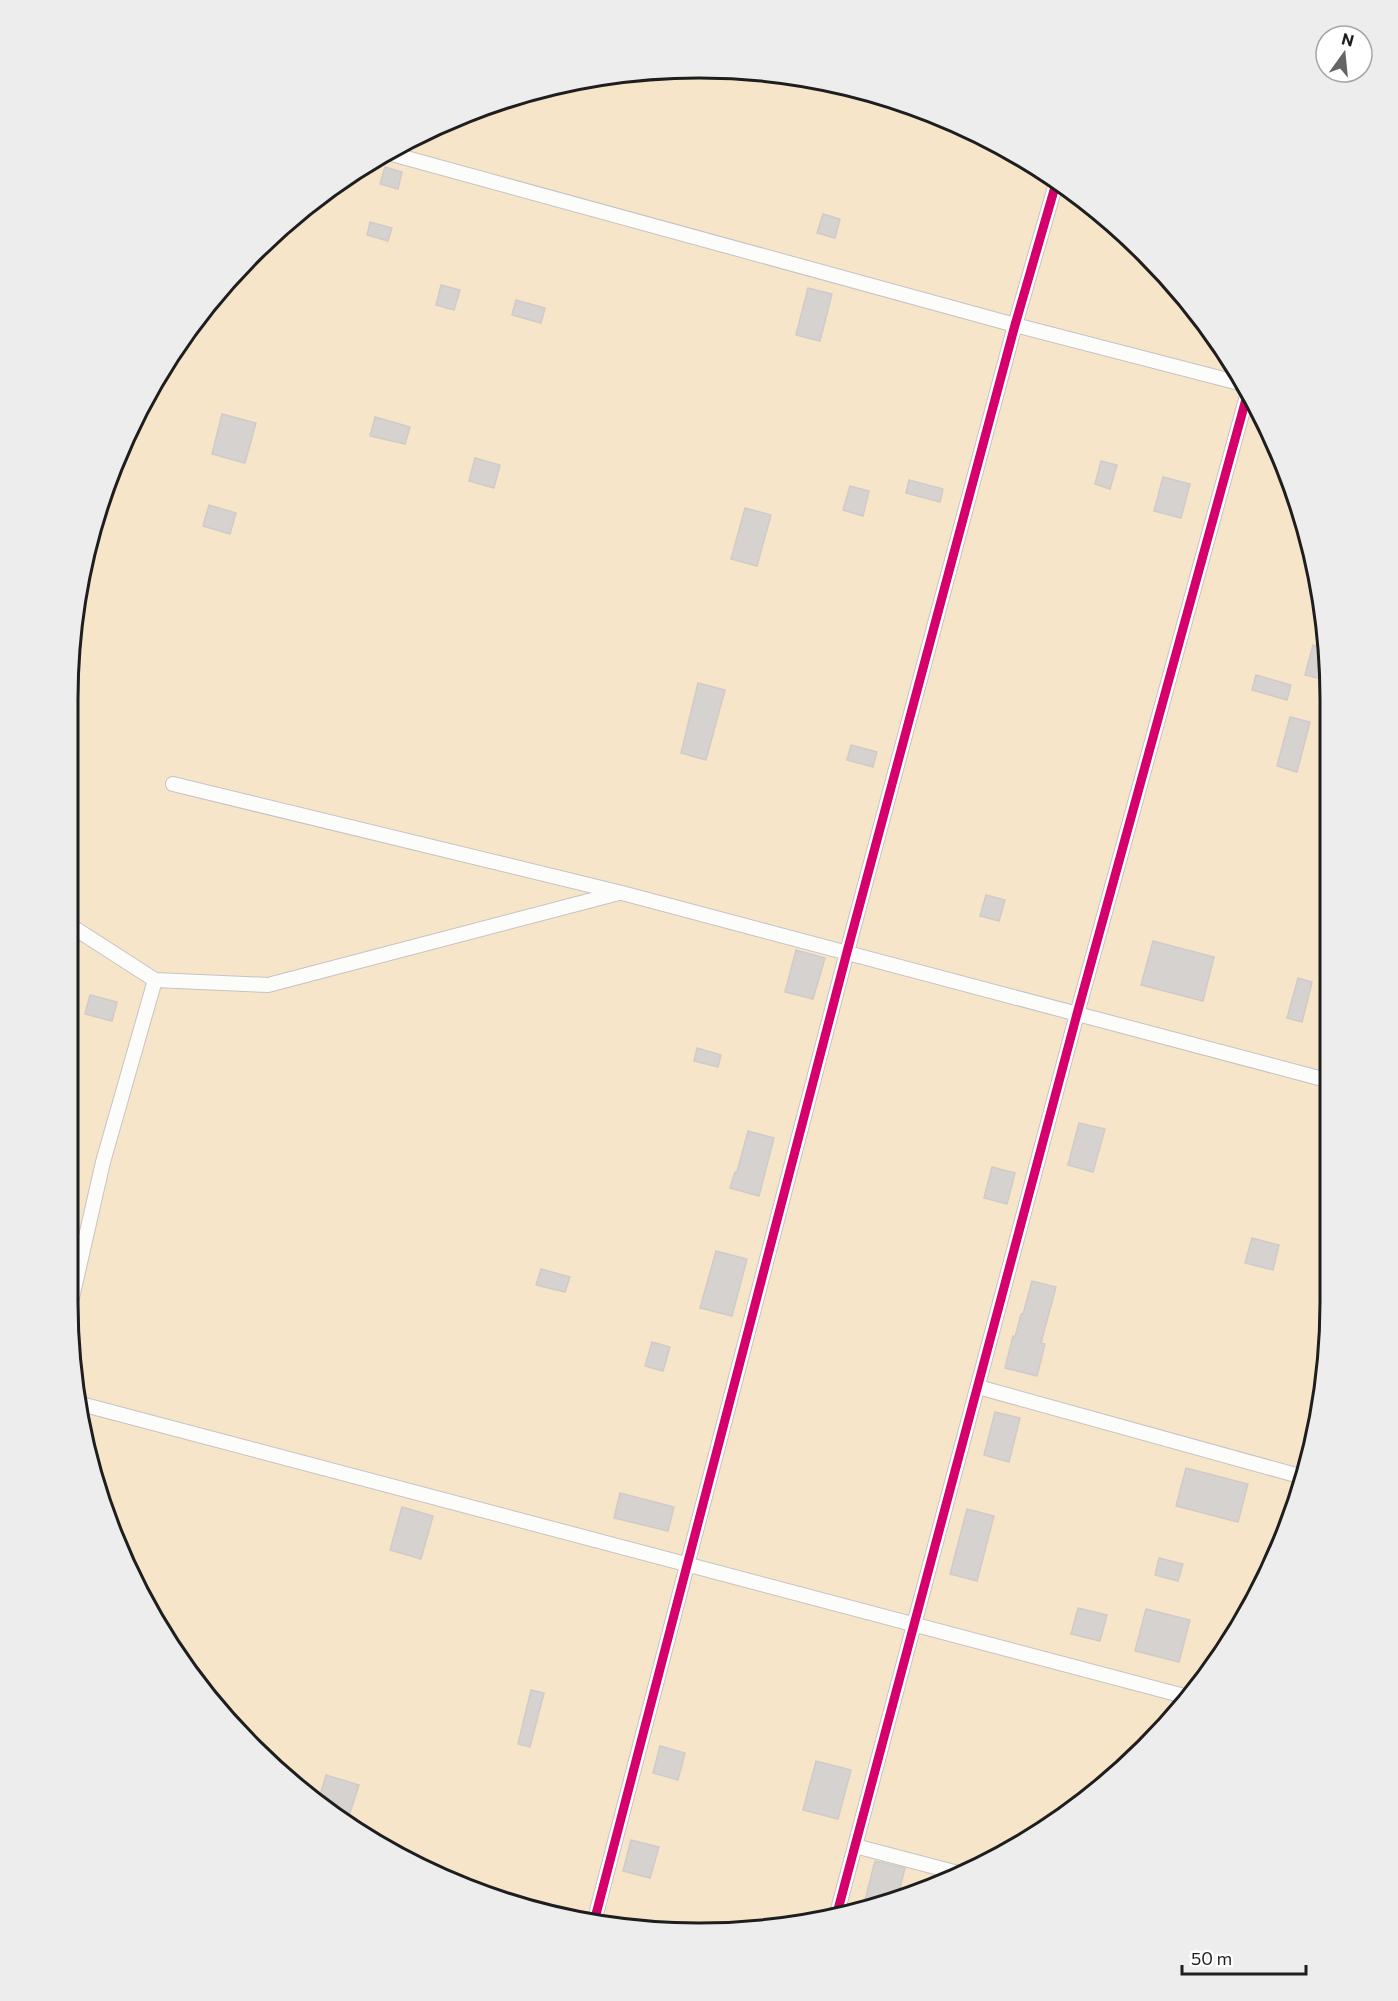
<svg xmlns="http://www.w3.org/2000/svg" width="1398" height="2001" font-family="Commissioner,sans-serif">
<rect width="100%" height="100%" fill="#edeae7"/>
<!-- sand -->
<path fill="#f7e5ca" d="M699,68L823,80L941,116L1050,174L1146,253L1200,315L1265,419L1318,576L1330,699V1302L1318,1426L1282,1544L1224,1653L1145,1749L1083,1803L979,1868L822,1921L740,1932L617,1928L457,1885L383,1849L283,1777L174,1653L116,1544L89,1466L68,1302V699L80,576L101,496L152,384L253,252L348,174L458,115L576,80Z"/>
<!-- building -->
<path fill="#d5d2d0" stroke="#d0cbc8" stroke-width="1.5" d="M385,167L402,172L398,189L380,184Z
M823,214L840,219L835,238L817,233Z
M370,222L392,228L388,241L367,235Z
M441,285L460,290L454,310L436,305Z
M808,288L832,294L820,341L796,335Z
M516,300L545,308L541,323L512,315Z
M222,414L256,423L245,463L212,454Z
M375,417L410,427L405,444L370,436Z
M475,458L500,465L494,488L469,481Z
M1101,461L1117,465L1110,489L1095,484Z
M1163,477L1190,484L1181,518L1154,511Z
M909,480L943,489L940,502L906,493Z
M850,486L869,491L863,516L843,510Z
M209,505L236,513L230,534L203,526Z
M745,508L771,515L757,566L731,559Z
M1313,645L1326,648L1327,660L1322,679L1305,675Z
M1256,675L1291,685L1287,700L1252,690Z
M698,683L725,690L706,760L681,753Z
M1290,717L1310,722L1297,772L1277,766Z
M851,745L877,752L873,767L847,760Z
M986,895L1005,900L999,921L980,916Z
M1153,941L1214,957L1203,1001L1141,985Z
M796,950L825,958L813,999L785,992Z
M1298,978L1312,982L1302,1022L1287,1018Z
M90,995L117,1002L112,1021L85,1014Z
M697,1048L721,1055L718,1067L694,1061Z
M1079,1123L1105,1129L1093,1172L1068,1165Z
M748,1131L774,1138L759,1196L730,1188L735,1172H737Z
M992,1167L1015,1173L1007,1204L984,1198Z
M1252,1238L1279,1245L1273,1270L1245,1263Z
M716,1251L747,1259L732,1316L700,1308Z
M541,1269L570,1277L565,1292L536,1285Z
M1032,1281L1056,1287L1041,1343L1045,1344L1037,1376L1005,1368L1013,1336L1015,1337L1021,1314H1023Z
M652,1342L670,1347L663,1371L645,1366Z
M995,1412L1020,1418L1009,1462L984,1455Z
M1186,1468L1248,1484L1238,1522L1176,1506Z
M620,1493L674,1507L668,1531L614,1518Z
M402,1507L433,1516L421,1559L390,1550Z
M967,1509L994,1516L977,1581L950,1574Z
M1159,1558L1183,1564L1178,1581L1155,1575Z
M1078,1608L1107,1615L1100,1641L1071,1634Z
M1146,1609L1190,1620L1179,1662L1135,1651Z
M531,1690L544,1693L530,1747L518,1744Z
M660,1746L685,1753L678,1780L653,1773Z
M816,1761L851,1770L838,1819L803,1810Z
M326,1775L359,1785L348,1819L337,1815L318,1802Z
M631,1840L659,1847L650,1878L623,1871Z
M875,1861L905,1868L898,1896L863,1908Z"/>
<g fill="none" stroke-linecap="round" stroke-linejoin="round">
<!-- street casing -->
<g stroke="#c5c4c3" stroke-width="16">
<path id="street" d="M388,153L1015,325L1243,384
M173,784L622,893L1330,1081
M68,924L155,980L268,985L619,893
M69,1311L103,1162L155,980
M978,1387L1303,1477
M81,1404L1188,1697
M855,1846L962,1874
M836,1917L1077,1014L1248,392
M594,1922L847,952L1015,325L1057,180"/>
</g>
<!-- street -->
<use href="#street" stroke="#fcfcfb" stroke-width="14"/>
<!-- cycleway casing -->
<g stroke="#fff" stroke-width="13">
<path id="cycleway" d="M836,1917L1077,1014L1248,392
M594,1922L847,952L1015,325L1057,180"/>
</g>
<!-- cycleway -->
<use href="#cycleway" stroke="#d6006c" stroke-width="9"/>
</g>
<!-- crop -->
<path d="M0 0H1398V2001H0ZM699 78H699A621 621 0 0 1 1320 699V1302A621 621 0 0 1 699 1923H699A621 621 0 0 1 78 1302V699A621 621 0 0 1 699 78Z" fill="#ededed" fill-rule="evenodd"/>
<path fill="none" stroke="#1e1e1e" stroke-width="3" d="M699 78H699A621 621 0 0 1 1320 699V1302A621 621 0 0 1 699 1923H699A621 621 0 0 1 78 1302V699A621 621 0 0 1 699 78Z"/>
<!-- north arrow -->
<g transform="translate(1344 54) rotate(15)"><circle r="28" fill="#ffffff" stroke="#a5a5a5" stroke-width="1.5"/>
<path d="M0-4.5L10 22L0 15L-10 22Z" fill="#666564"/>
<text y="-9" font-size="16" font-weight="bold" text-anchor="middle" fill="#1e1e1e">N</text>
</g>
<!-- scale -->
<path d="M1182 1965v9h124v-9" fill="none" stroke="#1e1e1e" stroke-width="3"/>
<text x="1191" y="1965" font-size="18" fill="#1e1e1e" stroke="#ffffff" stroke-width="4.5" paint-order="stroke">50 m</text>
</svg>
